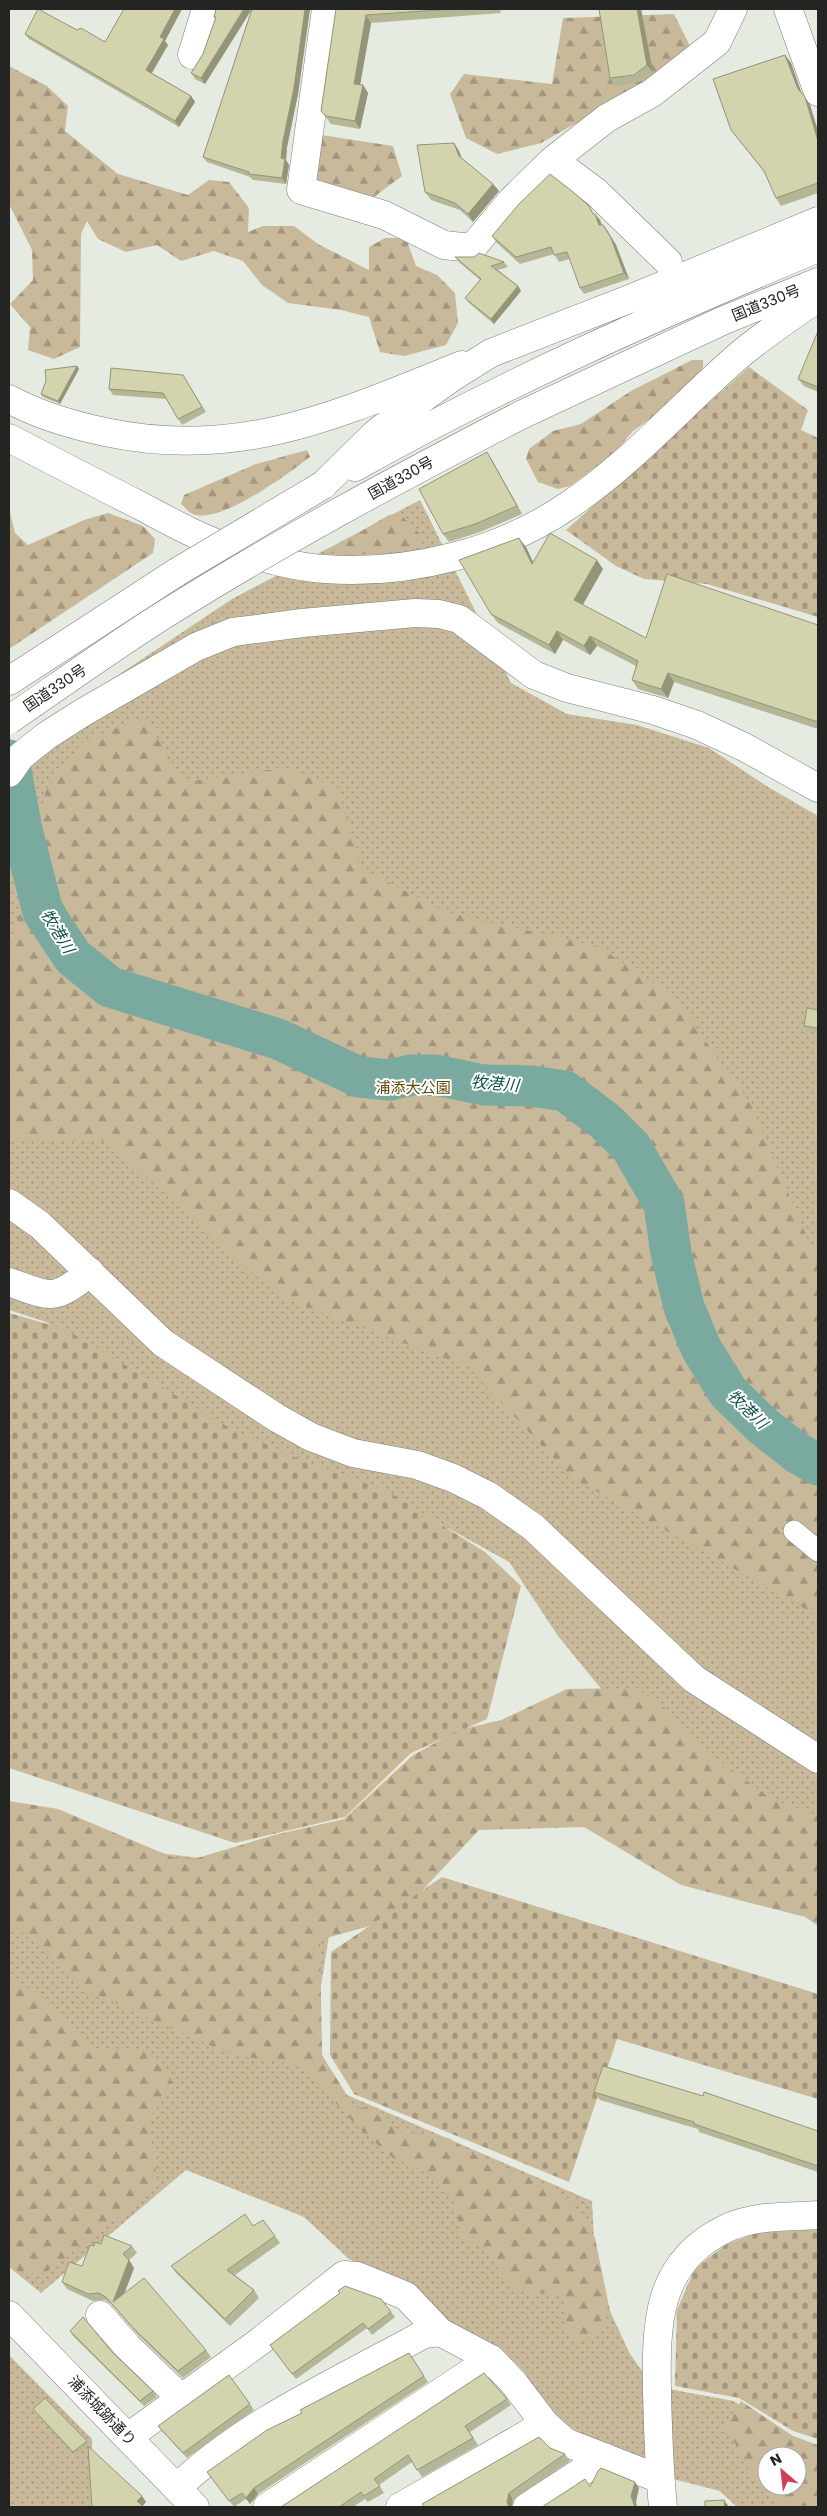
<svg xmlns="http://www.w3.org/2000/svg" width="827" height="2516" font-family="Poppins,'Noto Sans JP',sans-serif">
<defs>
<pattern id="green-dots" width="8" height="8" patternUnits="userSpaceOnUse" patternTransform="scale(1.25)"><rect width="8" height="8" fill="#c8b99b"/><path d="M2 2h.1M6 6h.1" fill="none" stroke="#a2967e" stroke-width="1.8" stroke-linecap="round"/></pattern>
<pattern id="forest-firs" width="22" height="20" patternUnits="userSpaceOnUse" patternTransform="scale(1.25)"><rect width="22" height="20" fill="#c8b99b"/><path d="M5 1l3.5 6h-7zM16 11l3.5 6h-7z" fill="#a2967e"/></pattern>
<pattern id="cemetery-stones" width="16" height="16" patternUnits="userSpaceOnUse" patternTransform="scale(1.25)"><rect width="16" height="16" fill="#c8b99b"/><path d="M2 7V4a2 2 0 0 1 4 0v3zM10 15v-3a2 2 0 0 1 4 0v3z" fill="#a2967e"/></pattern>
</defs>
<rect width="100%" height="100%" fill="#e6ebe2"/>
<!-- green -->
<path fill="url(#green-dots)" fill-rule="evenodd" d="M420,500L511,683L567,714L637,725L709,748L768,787L818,816V1822L706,1781L633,1728L558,1636L509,1562L433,1520L339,1495L83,1349L46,1322L9,1310V751L12,746L232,599Z
M9,1820L77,1843L224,1861L333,1911L319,1998L324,2085L592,2201L596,2281L630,2354L653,2386L734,2401L818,2462V2507H737L720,2491L673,2479L567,2426L546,2408L525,2373L502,2350L459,2332L415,2291L349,2259L304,2217L186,2170L41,2293L9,2267ZM767,2456H797V2486H767Z
M9,2355L92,2439L93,2507H9Z"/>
<!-- forest -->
<path fill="url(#forest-firs)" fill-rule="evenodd" d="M674,14L692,50L673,69L541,143L497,154L466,138L450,94L464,74L552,84L563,18Z
M9,66L47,86L68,106L65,131L118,174L188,195L209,180L229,182L249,208L248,232L263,226H294L318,244L369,270V247L385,238H406L416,266L437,275L455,293L458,323L446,345L404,356L380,352L369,317L341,310L288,303L262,285L243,261L214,251L181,261L157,245L126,252L98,239L87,221L81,234L80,347L54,359L28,350L30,327L10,304L33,280L32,250L9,204Z
M315,134L393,146L402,176L366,203L309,186Z
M692,360H703V368L675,401L633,431L613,455L570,486L558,489L538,482L526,459L529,449L553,431L581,424L631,391Z
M307,450L310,457C289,473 220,525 193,514C189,513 185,507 181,504L184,495L256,464Z
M9,508L15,533L28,545L84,520L108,513L143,526L155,539L153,553L9,649Z
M400,514L422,536V546L400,553L339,555L334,547L389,515Z
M145,717L184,782L283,768L337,787L361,868L446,912L597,946L674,996L751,1105L818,1263V1616L571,1477L468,1367L278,1296L107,1141L12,1138L9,1135V957L46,790L83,741Z
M632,1688L655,1698L698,1744L771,1799L818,1816V1926L805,1917L681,1885L584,1827L479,1830L417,1896L373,1925L320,1940L322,2055L355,2108L377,2107L399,2131L449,2138L477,2156L540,2182L572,2201L595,2238L610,2311L598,2333L576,2343L565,2332L563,2293L527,2294L510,2285L488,2251L463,2239L453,2198L421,2169L394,2159L360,2129L300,2065L231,2055L86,1990L9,1920V1801L58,1809L184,1862L274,1835L344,1819L413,1755L459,1730L501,1720L567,1689Z
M9,1977L48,1999L92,2048L148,2050L168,2069L173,2087L149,2118L157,2183L141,2200L45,2273H20L9,2264Z
M741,2401L793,2436L818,2445V2507H782L759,2487L725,2425ZM767,2456H797V2486H767Z"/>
<!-- cemetery -->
<path fill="url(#cemetery-stones)" d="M749,367L808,410L801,430L818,438V617L707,584L644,579L616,566L566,530Z
M9,1313L65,1329L230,1428L312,1465L386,1490L485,1552L521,1586L487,1719L411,1753L345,1817L235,1843L9,1768Z
M442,1877L818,1994V2099L617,2039L569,2182L354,2094L330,2055L331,1952Z
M818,2229V2439L793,2431L739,2398L675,2386L677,2310L695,2268L727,2244L756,2233Z"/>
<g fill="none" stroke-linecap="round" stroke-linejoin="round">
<!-- river -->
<path stroke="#7aa99f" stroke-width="41" d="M9,760L22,830L43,912L73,957L110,987L278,1039L359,1077L390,1080L411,1075H435L484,1085L531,1086L565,1091L606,1122L631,1147L664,1204L671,1253L684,1307L701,1348L728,1392L763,1426L796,1452L818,1465"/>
<!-- pedestrian casing -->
<g stroke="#7c8179" stroke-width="22">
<path id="pedestrian" d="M794,1531L818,1551"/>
</g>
<!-- minor casing -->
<g stroke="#7c8179" stroke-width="29">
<path id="minor" d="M326,9L301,190L384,215L444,245L472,248L512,200L553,160L607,118L652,93L717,42L733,9
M788,9L818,92
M192,55L206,9
M553,160L596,192L668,262
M9,1282C51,1297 54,1302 90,1272
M100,2315L128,2347L181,2398
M128,2437L259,2342L344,2275L357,2276L406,2296L440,2332
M177,2488C243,2423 343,2379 424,2334L440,2332L491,2359L513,2382L545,2424L565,2442L660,2479
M267,2507L491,2359
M400,2507L545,2424
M527,2507L604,2457
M663,2507C659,2469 658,2431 657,2393C656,2326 655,2263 725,2229C753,2215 787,2217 818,2215"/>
</g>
<!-- tertiary casing -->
<g stroke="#7c8179" stroke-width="29">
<path id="tertiary" d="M9,773L21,756L46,736L82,713L196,647L233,632L302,623L415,613L439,614L459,619L534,675L567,688L653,710L697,725L744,747L818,788
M9,1203L40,1225L163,1343L277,1418L311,1437L353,1453L417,1465L453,1478L489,1496L533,1527L694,1679L818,1759"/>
</g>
<!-- secondary casing -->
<g stroke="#7c8179" stroke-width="29">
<path id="secondary" d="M9,399C38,415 72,425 105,432C240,461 339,414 462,365
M9,438C53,461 97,484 141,506C169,521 199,538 230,548C260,557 293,567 325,569C410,575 502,552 572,503C632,462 681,406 736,358C761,336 790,317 818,298
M9,2315L195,2507"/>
</g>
<!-- trunk casing -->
<g stroke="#7c8179" stroke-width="29">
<path id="trunk" d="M521,415L722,321L818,282
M355,467C504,383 661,314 818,248
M323,485L375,434L393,420L451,378L491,353L632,298L818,221
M9,681L177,572"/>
</g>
<!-- pedestrian -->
<use href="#pedestrian" stroke="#fff" stroke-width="21"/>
<!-- minor -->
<use href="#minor" stroke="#fff" stroke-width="28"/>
<!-- tertiary -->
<use href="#tertiary" stroke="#fff" stroke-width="28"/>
<!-- secondary -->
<use href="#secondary" stroke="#fff" stroke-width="28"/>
<!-- trunk -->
<use href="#trunk" stroke="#fff" stroke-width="28"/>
<!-- trunk-bridge casing -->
<g stroke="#7c8179" stroke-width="29" stroke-linecap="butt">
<path id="trunk-bridge" d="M177,572L323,485
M9,720C60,685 110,649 162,616C278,543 399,478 521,415"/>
</g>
<!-- trunk-bridge -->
<use href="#trunk-bridge" stroke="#fff" stroke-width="28"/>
</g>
<!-- wall -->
<path fill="#b5b695" d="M124,9H182L165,41L168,45L152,73L191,96L195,102L179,127L29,39L25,34L77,30L105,42Z
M216,9H310L298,94L287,147L286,160L289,165L286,184L253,180L250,177L207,162L203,157L251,12H250L205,84L195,79L191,73L203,54L215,19L214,17Z
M336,9H500L501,13L371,23L360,85H363L368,93L360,129L331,124L321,111Z
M641,9L653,73L639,82L615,86L610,78Z
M785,55L791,63L802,95L810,105L818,131V193L781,206L776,198L765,173L731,130Z
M454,143L459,151L462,159L493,184L499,191L473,222L460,210L431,200L425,192Z
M594,214L600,220L602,225H603L608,231L616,245L629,279L584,294L580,288L570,259L559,262L554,254L520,264L497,243L492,236Z
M455,257L504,262L508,267L498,270L518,286L521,291L494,324L469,303L465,298L480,280L459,262Z
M818,331V392L804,386L798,379Z
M77,366L79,369L60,404L43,397L41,394Z
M183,375L206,412L182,425L166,399L113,395L109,389Z
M492,460L522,514L480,532L449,542L443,534Z
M526,547L533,562L603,569L583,605L646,638L818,625V729L674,682L668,698L638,689L632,680L636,666L597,646L590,655L563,640L555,654L498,623L491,614Z
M818,1010V1031L806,1029L804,1026Z
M594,2092L703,2096L818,2131V2172L699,2132L698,2129L600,2100Z
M253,2226L275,2236L280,2243L235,2275L254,2290L259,2298L230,2326L176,2273L171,2266Z
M101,2244L132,2246L137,2253L129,2260L134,2268L124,2294L206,2350L211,2357L183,2378L139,2336L111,2304L105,2300L93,2301L67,2289L62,2282L82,2266L94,2246Z
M381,2299L395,2317L372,2335L367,2328L296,2379L270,2345Z
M70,2331L112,2352L153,2391L157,2397L144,2406L73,2336Z
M409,2353L428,2382L258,2494L250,2504L246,2499L234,2507L212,2478L302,2413Z
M229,2375L254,2410L187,2458L162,2431L158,2426Z
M507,2399L511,2405L470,2432L478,2445L422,2477L412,2462L379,2485L384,2493L368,2502L365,2499L353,2507H282Z
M33,2409L87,2441L89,2444L75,2455Z
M550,2448L565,2454L570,2461L513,2500L512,2507H425Z"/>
<!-- shaded-wall -->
<path fill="#949479" d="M175,9H182L165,41L168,45L150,76L146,70L160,37Z
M244,9H248L250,12L205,84L201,78Z
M305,9H310L298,94L287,147L286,160L289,165L286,184L282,178L281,158L283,141Z
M637,9H641L653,73L647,65Z
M366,15L371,23L359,91L354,84Z
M785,55L791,63L803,97L798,89Z
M363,85L368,93L360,129L355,121Z
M191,96L195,102L179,127L175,121Z
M805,97L810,105L818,131V141Z
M454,143L459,151L464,164L459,156Z
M493,184L499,191L473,222L468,214Z
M595,214L600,220L604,232L599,225Z
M603,225L616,245L629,279L624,273Z
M518,286L521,291L494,324L491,319Z
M77,366L79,369L60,404L58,401Z
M487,452L492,460L522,514L517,506Z
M519,538L526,547L538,573L532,564Z
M597,560L603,569L580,609L574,600Z
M557,631L563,640L555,654L549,645Z
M590,636L597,646L590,655L584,646Z
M668,673L674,682L668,698L661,689Z
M129,2260L134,2268L118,2310L113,2302Z
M635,2482L639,2488L636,2502L637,2507H635L631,2496Z
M254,2488L258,2494L250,2504L246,2498Z
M509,2493L513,2500L512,2507H509L507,2502Z
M142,2496L146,2502L142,2507L137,2501Z
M724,2500L729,2507H725Z"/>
<!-- building -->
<path fill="#d3d4ad" stroke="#949479" d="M38,9L77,30L81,28L105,42L124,9H175L160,37L164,39L146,70L191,96L175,121L25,34Z
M216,9H244L201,78L191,73L203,54L216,17H214Z
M252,9H305L294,88L283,141L281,158L285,159L282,178L249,174V172L203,157Z
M336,9H453L366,15L354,84L363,85L355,121L326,116L321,111Z
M599,9H637L647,65L634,75L610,78Z
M785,55L798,89L805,97L818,141V183L776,198L764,171L731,130L713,79Z
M454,143L459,156L493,184L468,214L455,203L425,192L417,145Z
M550,174L572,191L589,206L593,214H595L599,225H603L611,238L624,273L580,288L567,252L554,255L551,247L516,257L492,236L519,204Z
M479,253L504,262L491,266L518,286L491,319L465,298L481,279L455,257H474Z
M818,331V387L798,379Z
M77,366L58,401L41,394L46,381L45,370Z
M111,368L183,375L202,407L178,419L163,393L109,389Z
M487,452L517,506L475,524L443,534L419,489Z
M550,533L597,560L574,600L646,638L667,574L818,625V722L668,673L661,689L632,680L638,661L590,636L584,646L557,631L549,645L491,614L459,560L519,538L532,564Z
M807,1008L818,1010V1028L804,1026Z
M603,2066L703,2096L704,2092L818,2131V2166L694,2124V2122L594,2092Z
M245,2214L253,2226L263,2220L275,2236L227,2270L254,2290L225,2319L171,2266Z
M104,2235L132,2246L123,2254L129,2260L113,2302L144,2278L206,2350L178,2371L134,2329L106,2297L99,2293L88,2294L62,2282L69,2262L82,2266L90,2245L94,2246L95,2242L101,2244Z
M345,2286L381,2299L391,2312L368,2329L363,2323L292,2374L270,2345L340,2293L338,2291Z
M83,2317L112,2352L153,2391L140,2401L70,2331Z
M409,2353L424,2376L254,2488L246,2498L242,2493L229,2501L207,2472L267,2430L302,2413L300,2410Z
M484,2373L507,2399L465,2426L473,2438L417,2470L408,2455L374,2479L380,2486L364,2496L361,2492L339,2507H281Z
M229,2375L250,2404L183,2453L158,2426Z
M45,2398L87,2441L73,2452L33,2409Z
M539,2437L550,2448L565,2454L509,2493L507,2502L509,2507H425L422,2504Z
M88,2446L142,2496L137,2501L144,2507H92Z
M601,2468L635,2482L631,2496L635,2507H542L585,2479L590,2487L598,2471Z
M724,2500L725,2507H705V2501Z"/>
<g text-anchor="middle" stroke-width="4" stroke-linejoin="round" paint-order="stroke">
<!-- street labels -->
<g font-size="15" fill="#242522" stroke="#fff">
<text transform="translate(766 303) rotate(-22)" y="5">国道330号</text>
<text transform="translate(401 478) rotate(-29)" y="5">国道330号</text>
<text transform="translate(55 688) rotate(-34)" y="5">国道330号</text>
<text transform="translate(102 2411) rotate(46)" y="5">浦添城跡通り</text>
</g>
<!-- park labels -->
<g font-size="15" fill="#614806" stroke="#fff">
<text x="413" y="1093">浦添大公園</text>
</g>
<!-- water labels -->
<g font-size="16" font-style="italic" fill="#0d5046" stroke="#fff">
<text transform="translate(58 931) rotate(59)" y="6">牧港川</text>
<text transform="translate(495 1083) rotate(5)" y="6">牧港川</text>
<text transform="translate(748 1409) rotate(44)" y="6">牧港川</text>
</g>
</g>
<!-- border -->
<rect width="827" height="2516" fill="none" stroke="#242522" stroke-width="20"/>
<!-- north arrow -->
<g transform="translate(782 2471) rotate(332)"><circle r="24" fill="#ffffff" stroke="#a7a8a7"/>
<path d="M0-4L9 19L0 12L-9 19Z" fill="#d03f58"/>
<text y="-8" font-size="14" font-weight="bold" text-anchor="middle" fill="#242522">N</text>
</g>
</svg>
